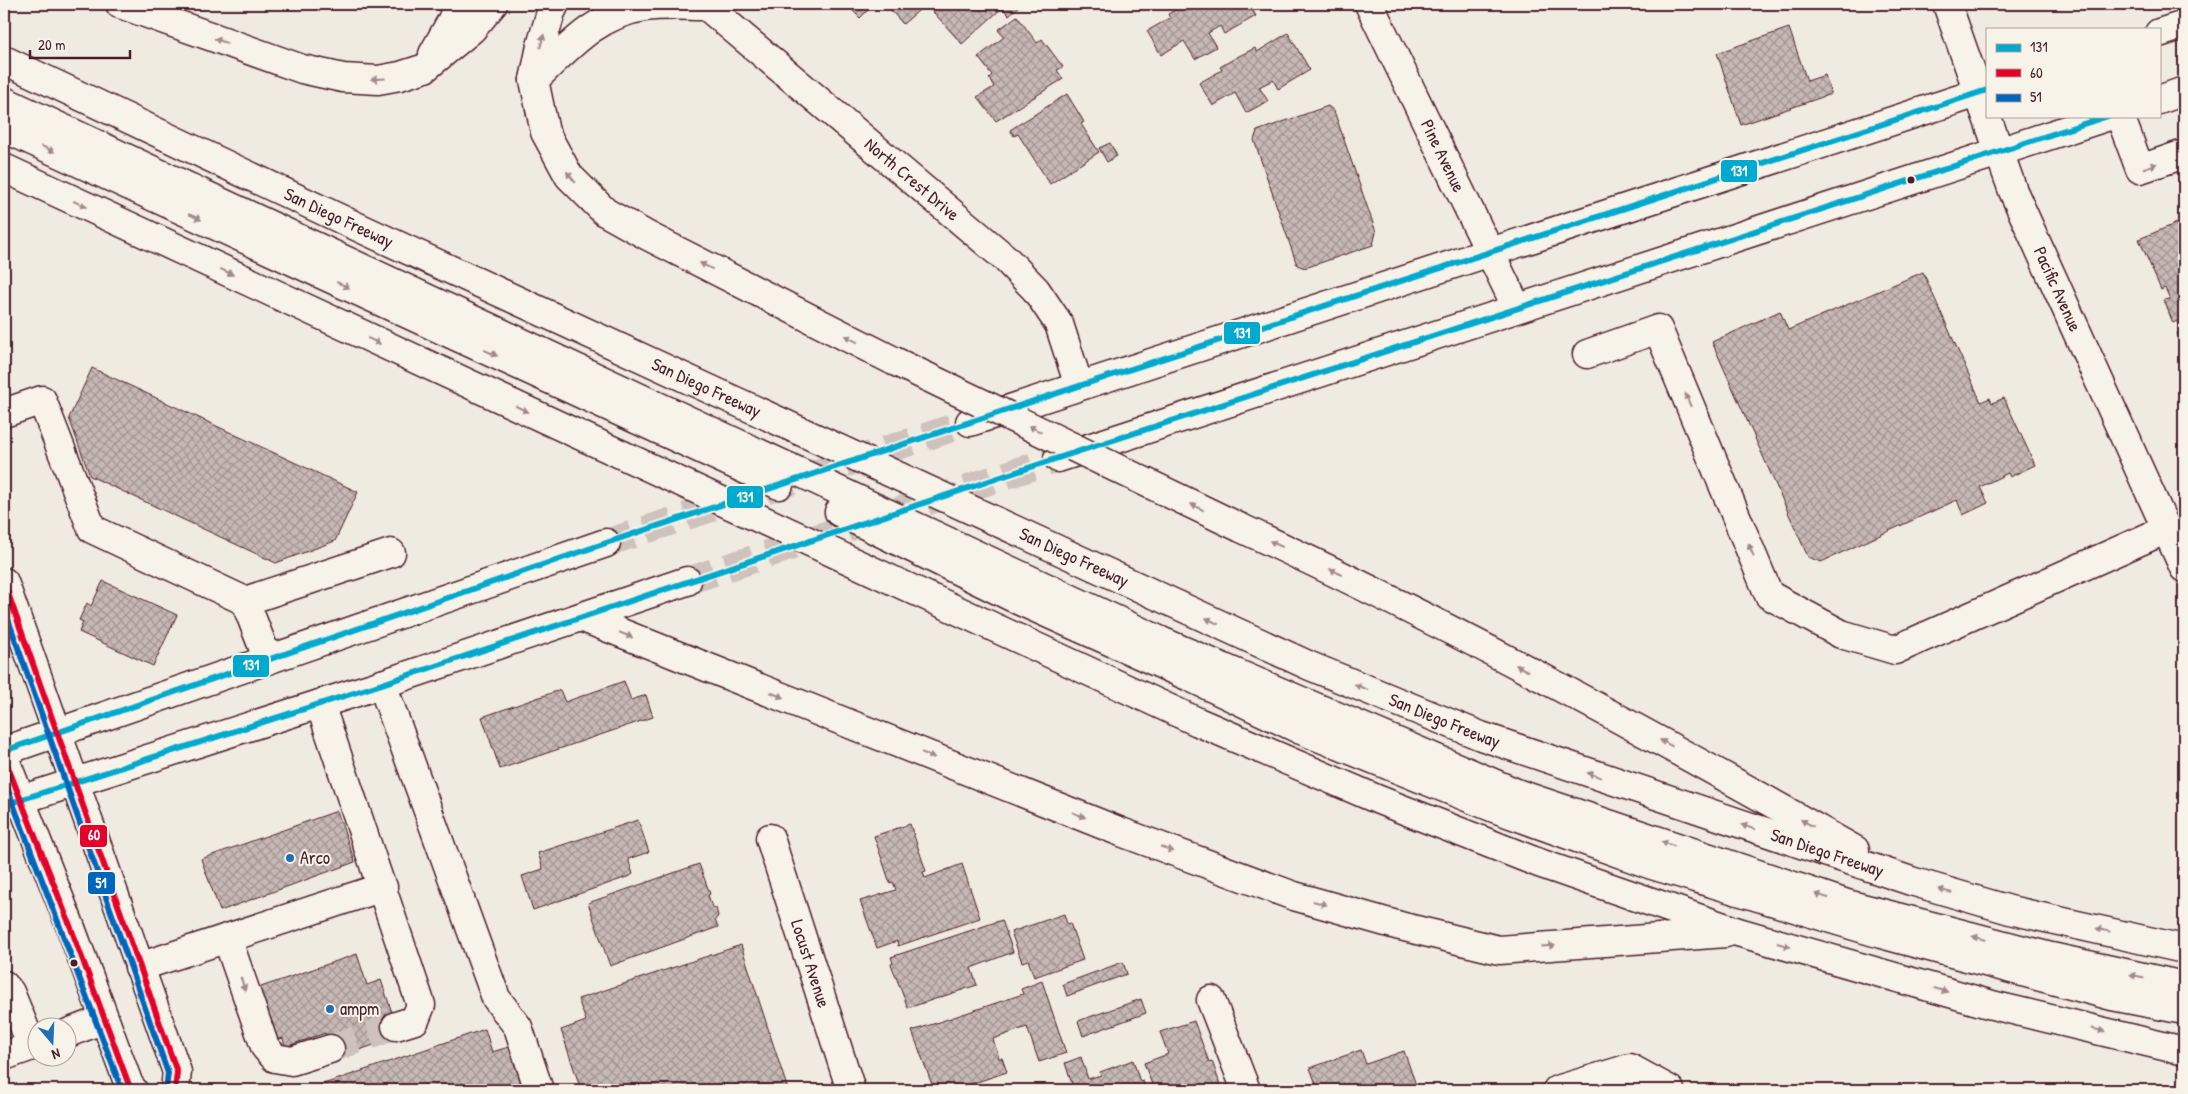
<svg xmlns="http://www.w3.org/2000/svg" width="2188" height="1094" font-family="'Patrick Hand',sans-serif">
<defs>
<pattern id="building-cross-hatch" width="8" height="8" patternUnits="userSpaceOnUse" patternTransform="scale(1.25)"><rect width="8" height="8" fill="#c6b8b3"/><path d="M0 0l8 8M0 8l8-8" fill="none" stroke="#a39592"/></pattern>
</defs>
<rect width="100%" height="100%" fill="#f0ebe0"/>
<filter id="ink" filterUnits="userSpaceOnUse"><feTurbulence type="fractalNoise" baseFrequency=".02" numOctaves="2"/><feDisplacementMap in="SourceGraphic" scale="10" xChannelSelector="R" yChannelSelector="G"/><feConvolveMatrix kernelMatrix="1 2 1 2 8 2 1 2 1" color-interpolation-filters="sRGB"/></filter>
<g filter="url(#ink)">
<!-- building -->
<path fill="url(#building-cross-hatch)" stroke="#4a1f2b" d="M846,4H874L860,18Z
M891,4H1019L1020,5L1009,15L1002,8L962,44L926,4L903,24L888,7Z
M1186,4H1249L1256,16L1224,34L1220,26L1208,33L1216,47L1195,59L1184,41L1161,55L1147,31L1170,18L1168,14Z
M1017,16L1037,43L1042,39L1063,67L1057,70L1063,79L996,121L977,97L994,87L989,78L992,75L978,57L1004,37L998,30Z
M1789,28L1807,81L1825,75L1831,94L1741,125L1717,53Z
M1288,33L1310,70L1278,89L1273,80L1259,87L1268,101L1246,113L1235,93L1213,106L1199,83L1222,70L1220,67L1237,57L1255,48L1257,52Z
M1067,94L1084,122L1081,124L1099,152L1050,184L1018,134L1014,136L1010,130Z
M1328,106L1334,111L1376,232L1373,245L1305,268L1297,265L1254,140L1257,131Z
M1110,143L1117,156L1107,162L1099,148Z
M2184,218V350L2177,333L2181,332L2177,321L2173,323L2164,300L2170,299L2165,288L2161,290L2139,239L2182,221L2181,219Z
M1923,272L1981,402L1990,398L1992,403L2004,398L2035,465L2010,477L2008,473L1980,487L1988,503L1963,515L1957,500L1821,562L1808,557L1712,342L1780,311L1788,330Z
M92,368L358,492L335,541L276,563L90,476L69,418Z
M103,581L177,615L153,666L79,632L83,622L79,620L87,603L91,606Z
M624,681L631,700L646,695L653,717L500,769L482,717L560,690L565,702Z
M337,811L355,862L220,911L201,859Z
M638,820L649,852L628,859L633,874L630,876L533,910L522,876L543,869L538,853Z
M910,824L926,871L923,872L925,878L962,864L980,918L898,946L897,941L877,948L860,901L896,890L893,882L890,883L874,836Z
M699,864L710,894L708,895L712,907L716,908L718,916L715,920L718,927L610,966L588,903Z
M1064,914L1067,924L1070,923L1083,960L1034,977L1028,960L1022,962L1011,932Z
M1002,920L1013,952L971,968L977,985L908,1008L891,964L893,963L891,957Z
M741,945L788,1090H581L561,1030L586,1021L578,999Z
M357,954L367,985L381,980L400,1036L333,1059L325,1033L285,1047L283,1038L273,1041L255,989Z
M1123,962L1127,974L1067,996L1063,984Z
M1042,981L1066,1053L1039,1062L1027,1027L993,1039L999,1058H1002L1007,1072L953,1090H934L912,1031L1023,994L1021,989Z
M1141,999L1146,1013L1083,1036L1078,1021Z
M1194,1021L1209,1062L1212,1061L1222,1090H1154L1144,1063L1168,1054L1160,1032Z
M485,1029L492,1052L509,1047L524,1090H306Z
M1361,1050L1366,1064L1404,1051L1416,1085L1400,1090H1385L1383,1084L1376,1087L1378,1090H1299L1316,1084L1310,1068Z
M1081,1057L1088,1079L1101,1075L1100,1072L1133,1060L1140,1082L1143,1081L1146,1090H1074L1065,1063Z"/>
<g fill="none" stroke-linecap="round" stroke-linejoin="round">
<!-- minor-tunnel -->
<path stroke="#cfc2bc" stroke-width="28" stroke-dasharray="28 14" stroke-linecap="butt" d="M330,1049L396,1026"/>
<!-- major-tunnel -->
<path stroke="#cfc2bc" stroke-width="28" stroke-dasharray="28 14" stroke-linecap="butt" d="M606,543L970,422
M687,581L1058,458"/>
<!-- minor casing -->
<g stroke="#4a1f2b" stroke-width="31">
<g id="minor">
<path id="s1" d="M704,4L1005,258L1036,290L1059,324L1079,386"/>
<path id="s2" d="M1369,4L1517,308"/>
<path id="s3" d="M1947,4L2013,191L2184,568"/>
<path d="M2120,116L2140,169L2184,154"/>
<path d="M1587,354L1658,329L1769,595L1841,634L1895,650L2167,529"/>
<path d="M4,413L42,400L92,529L245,601L391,553"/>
<path d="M245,601L268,660"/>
<path d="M382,684L496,998L518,1027L539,1090"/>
<path d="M320,704L421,1005L415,1020L396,1026"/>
<path id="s4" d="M770,838L851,1090"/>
<path d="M227,938L265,1047L275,1058L292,1061L330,1049"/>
<path d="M139,967L383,887"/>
<path d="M4,985L10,992L32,1046"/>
<path d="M1211,1000L1246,1090"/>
<path d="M68,1033L104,1019"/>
<path d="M4,1056L38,1044"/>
<path d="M1557,1090L1630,1068L1670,1090"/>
</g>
</g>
<!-- major casing -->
<g stroke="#4a1f2b" stroke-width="31">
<path id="major" d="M2159,33L2184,25
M2159,100L2184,91
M970,422L1987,90
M1058,458L2109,116
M4,582L177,1072L175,1090
M4,751L606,543
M4,757L71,928L129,1085L133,1090
M4,805L382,684L687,581"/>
</g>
<!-- highway casing -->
<g stroke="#4a1f2b" stroke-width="31">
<g id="highway">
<path d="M120,4L302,69L343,78L378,80L400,76L425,68L472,29L493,4"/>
<path d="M555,4L551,12L541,46L534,80L545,132L569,176L605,212L648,236L894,361"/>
<path d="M433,54L452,20L458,4"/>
<path id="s5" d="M4,60L345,221L1171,602L1310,666L1481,736L1911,881L2010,910L2184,949"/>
<path d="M534,80C567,49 597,13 645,7C665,4 686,6 707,6"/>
<path d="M4,101L1161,641L1519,794L1847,904L2051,957L2184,986"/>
<path d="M4,128L779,485"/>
<path d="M4,168L1198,722L1379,800L1539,863L1738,932L1992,1005L2184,1051"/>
<path d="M839,512L1020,601L1192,678L1301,730L1494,808L1652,865L1881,934L2112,996L2184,1010"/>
<path d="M1241,528C1451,625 1654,736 1855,850"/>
<path d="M581,617L1121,832L1294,896L1400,926L1499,950L1726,933"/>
</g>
</g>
<!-- minor -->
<use href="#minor" stroke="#f7f3e8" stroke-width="28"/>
<!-- major -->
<use href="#major" stroke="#f7f3e8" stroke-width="28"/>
<!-- highway -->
<use href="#highway" stroke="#f7f3e8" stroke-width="28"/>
<!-- highway-bridge casing -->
<g stroke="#4a1f2b" stroke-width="31" stroke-linecap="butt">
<path id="highway-bridge" d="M894,361L1241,528"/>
</g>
<!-- highway-bridge -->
<use href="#highway-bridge" stroke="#f7f3e8" stroke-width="28"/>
<!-- bus-1 casing -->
<g stroke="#f7f3e8" stroke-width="10">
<path id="bus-1" d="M4,751L606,543L1079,386L1987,90
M4,805L382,684L1058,458L2108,116"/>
</g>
<!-- bus-2 casing -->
<g stroke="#f7f3e8" stroke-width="10">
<path id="bus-2" d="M4,582L177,1072L175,1090
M4,757L71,928L129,1085L133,1090"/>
</g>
<!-- bus-3 casing -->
<g stroke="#f7f3e8" stroke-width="10">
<path id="bus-3" d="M4,608L168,1073L166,1089
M4,780L122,1090"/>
</g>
<!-- bus-1 -->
<use href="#bus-1" stroke="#00a9ce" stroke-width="6"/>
<!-- bus-2 -->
<use href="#bus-2" stroke="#e4002b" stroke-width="6"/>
<!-- bus-3 -->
<use href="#bus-3" stroke="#0065bd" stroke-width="6"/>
</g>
<!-- one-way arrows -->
<defs><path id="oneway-solid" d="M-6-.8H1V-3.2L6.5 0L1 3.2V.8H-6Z" transform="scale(1.25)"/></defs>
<g fill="#a0898a">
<use href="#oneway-solid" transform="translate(221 41) rotate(-160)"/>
<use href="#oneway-solid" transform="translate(542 41) rotate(-75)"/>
<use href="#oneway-solid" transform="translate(378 79) rotate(177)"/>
<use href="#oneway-solid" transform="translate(48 149) rotate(25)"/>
<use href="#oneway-solid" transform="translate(2150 166) rotate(-19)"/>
<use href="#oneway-solid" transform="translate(571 177) rotate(-129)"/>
<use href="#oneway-solid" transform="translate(80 204) rotate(25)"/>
<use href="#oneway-solid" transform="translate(195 217) rotate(25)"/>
<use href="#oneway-solid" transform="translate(706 266) rotate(-153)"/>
<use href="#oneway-solid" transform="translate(227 272) rotate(25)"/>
<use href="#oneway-solid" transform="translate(343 285) rotate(25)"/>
<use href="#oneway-solid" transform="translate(851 339) rotate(-153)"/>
<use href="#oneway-solid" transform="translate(374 341) rotate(25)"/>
<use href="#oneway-solid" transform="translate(491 353) rotate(25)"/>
<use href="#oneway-solid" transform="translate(1688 400) rotate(-113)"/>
<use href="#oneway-solid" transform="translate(522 409) rotate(25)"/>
<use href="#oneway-solid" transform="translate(1035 429) rotate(-154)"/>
<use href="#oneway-solid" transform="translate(1197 507) rotate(-154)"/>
<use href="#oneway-solid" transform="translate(1276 544) rotate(-155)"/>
<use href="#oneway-solid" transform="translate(1751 550) rotate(-113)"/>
<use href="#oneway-solid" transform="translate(1336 572) rotate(-154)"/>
<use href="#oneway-solid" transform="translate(1212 621) rotate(-155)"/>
<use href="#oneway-solid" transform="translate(626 635) rotate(22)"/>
<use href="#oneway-solid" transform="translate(1522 668) rotate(-152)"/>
<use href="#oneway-solid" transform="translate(1361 687) rotate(-158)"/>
<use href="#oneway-solid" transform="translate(777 695) rotate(22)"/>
<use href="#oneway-solid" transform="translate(1666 743) rotate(-152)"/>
<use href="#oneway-solid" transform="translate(928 755) rotate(22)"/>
<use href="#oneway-solid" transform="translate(1594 775) rotate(-161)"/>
<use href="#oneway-solid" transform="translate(1079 815) rotate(22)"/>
<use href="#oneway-solid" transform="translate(1807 823) rotate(-151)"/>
<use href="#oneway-solid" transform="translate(1748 827) rotate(-161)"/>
<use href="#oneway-solid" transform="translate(1668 844) rotate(-161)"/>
<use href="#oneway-solid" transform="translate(1167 849) rotate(20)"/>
<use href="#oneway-solid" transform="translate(1945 891) rotate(-164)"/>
<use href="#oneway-solid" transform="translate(1822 896) rotate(-162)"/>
<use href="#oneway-solid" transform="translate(1320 903) rotate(16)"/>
<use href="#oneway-solid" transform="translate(2103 930) rotate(-167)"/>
<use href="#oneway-solid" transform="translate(1979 938) rotate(-165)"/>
<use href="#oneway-solid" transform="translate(1784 945) rotate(16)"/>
<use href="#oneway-solid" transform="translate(1548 946) rotate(-4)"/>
<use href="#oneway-solid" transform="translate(2137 976) rotate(-168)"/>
<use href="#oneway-solid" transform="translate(243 984) rotate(71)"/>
<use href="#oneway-solid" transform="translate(1941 990) rotate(16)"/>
<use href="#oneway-solid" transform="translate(2098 1030) rotate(13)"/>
</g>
</g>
<!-- markers -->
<g fill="#4a1f2b" stroke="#f7f3e8" stroke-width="2">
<circle cx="1911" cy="180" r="4.5"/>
<circle cx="74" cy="963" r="4.5"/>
</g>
<g fill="#1f6fb2" stroke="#f7f3e8" stroke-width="2">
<circle cx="290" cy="858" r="5"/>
<circle cx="330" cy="1009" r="5"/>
</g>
<g text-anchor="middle" stroke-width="4" stroke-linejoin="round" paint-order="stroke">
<!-- street labels -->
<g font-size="18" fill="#4a1f2b" stroke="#f7f3e8">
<text dy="6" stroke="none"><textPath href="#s2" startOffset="169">Pine Avenue</textPath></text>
<text dy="6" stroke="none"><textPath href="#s1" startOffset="272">North Crest Drive</textPath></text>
<text dy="6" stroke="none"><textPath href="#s5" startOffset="370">San Diego Freeway</textPath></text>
<text dy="6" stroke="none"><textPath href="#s3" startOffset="306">Pacific Avenue</textPath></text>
<text dy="6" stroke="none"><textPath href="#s5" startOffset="775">San Diego Freeway</textPath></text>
<text dy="6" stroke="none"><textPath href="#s5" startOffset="1180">San Diego Freeway</textPath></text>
<text dy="6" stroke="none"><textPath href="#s5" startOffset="1585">San Diego Freeway</textPath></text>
<text dy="6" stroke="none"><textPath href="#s5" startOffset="1990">San Diego Freeway</textPath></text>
<text dy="6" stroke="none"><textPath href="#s4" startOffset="132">Locust Avenue</textPath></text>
</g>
<!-- poi labels -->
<g font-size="18" fill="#4a1f2b" stroke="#f7f3e8" text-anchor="start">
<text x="300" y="864">Arco</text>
<text x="340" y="1015">ampm</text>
</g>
</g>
<g stroke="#f7f3e8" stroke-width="2">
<rect x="1720" y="159" width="38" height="24" rx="5" fill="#00a9ce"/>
<rect x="1223" y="321" width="38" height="24" rx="5" fill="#00a9ce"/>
<rect x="726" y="485" width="38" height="24" rx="5" fill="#00a9ce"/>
<rect x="232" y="654" width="38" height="24" rx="5" fill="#00a9ce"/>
<rect x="79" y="824" width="29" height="24" rx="5" fill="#e4002b"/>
<rect x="87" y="871" width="29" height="24" rx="5" fill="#0065bd"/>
</g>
<g font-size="14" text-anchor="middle" font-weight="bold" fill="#fff">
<text x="1739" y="176">131</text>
<text x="1242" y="338">131</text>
<text x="745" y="502">131</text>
<text x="251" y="670">131</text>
<text x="94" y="840">60</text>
<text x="101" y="888">51</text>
</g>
<!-- margin -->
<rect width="2188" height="1094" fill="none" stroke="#f7f3e8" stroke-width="20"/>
<rect x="10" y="10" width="2168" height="1074" fill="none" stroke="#4a1f2b" stroke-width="2" filter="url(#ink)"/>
<!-- legend -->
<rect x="1986" y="28" width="175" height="90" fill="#f7f3e8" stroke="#b29e9c"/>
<rect x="1996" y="44" width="25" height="8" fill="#00a9ce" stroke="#b29e9c"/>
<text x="2030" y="52" font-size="15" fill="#4a1f2b">131</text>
<rect x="1996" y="69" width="25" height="8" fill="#e4002b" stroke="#b29e9c"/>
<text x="2030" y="78" font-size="15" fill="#4a1f2b">60</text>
<rect x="1996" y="94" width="25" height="8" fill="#0065bd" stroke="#b29e9c"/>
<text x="2030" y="102" font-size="15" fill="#4a1f2b">51</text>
<!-- north arrow -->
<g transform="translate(52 1042) rotate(161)"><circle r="24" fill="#f7f3e8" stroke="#b29e9c"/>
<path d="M0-4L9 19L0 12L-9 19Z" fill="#1f6fb2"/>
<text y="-8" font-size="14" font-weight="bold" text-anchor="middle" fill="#4a1f2b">N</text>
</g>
<!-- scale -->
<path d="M30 50v8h100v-8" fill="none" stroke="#4a1f2b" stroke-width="2.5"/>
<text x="38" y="50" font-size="15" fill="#4a1f2b" stroke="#f7f3e8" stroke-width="4" paint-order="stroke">20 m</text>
</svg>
